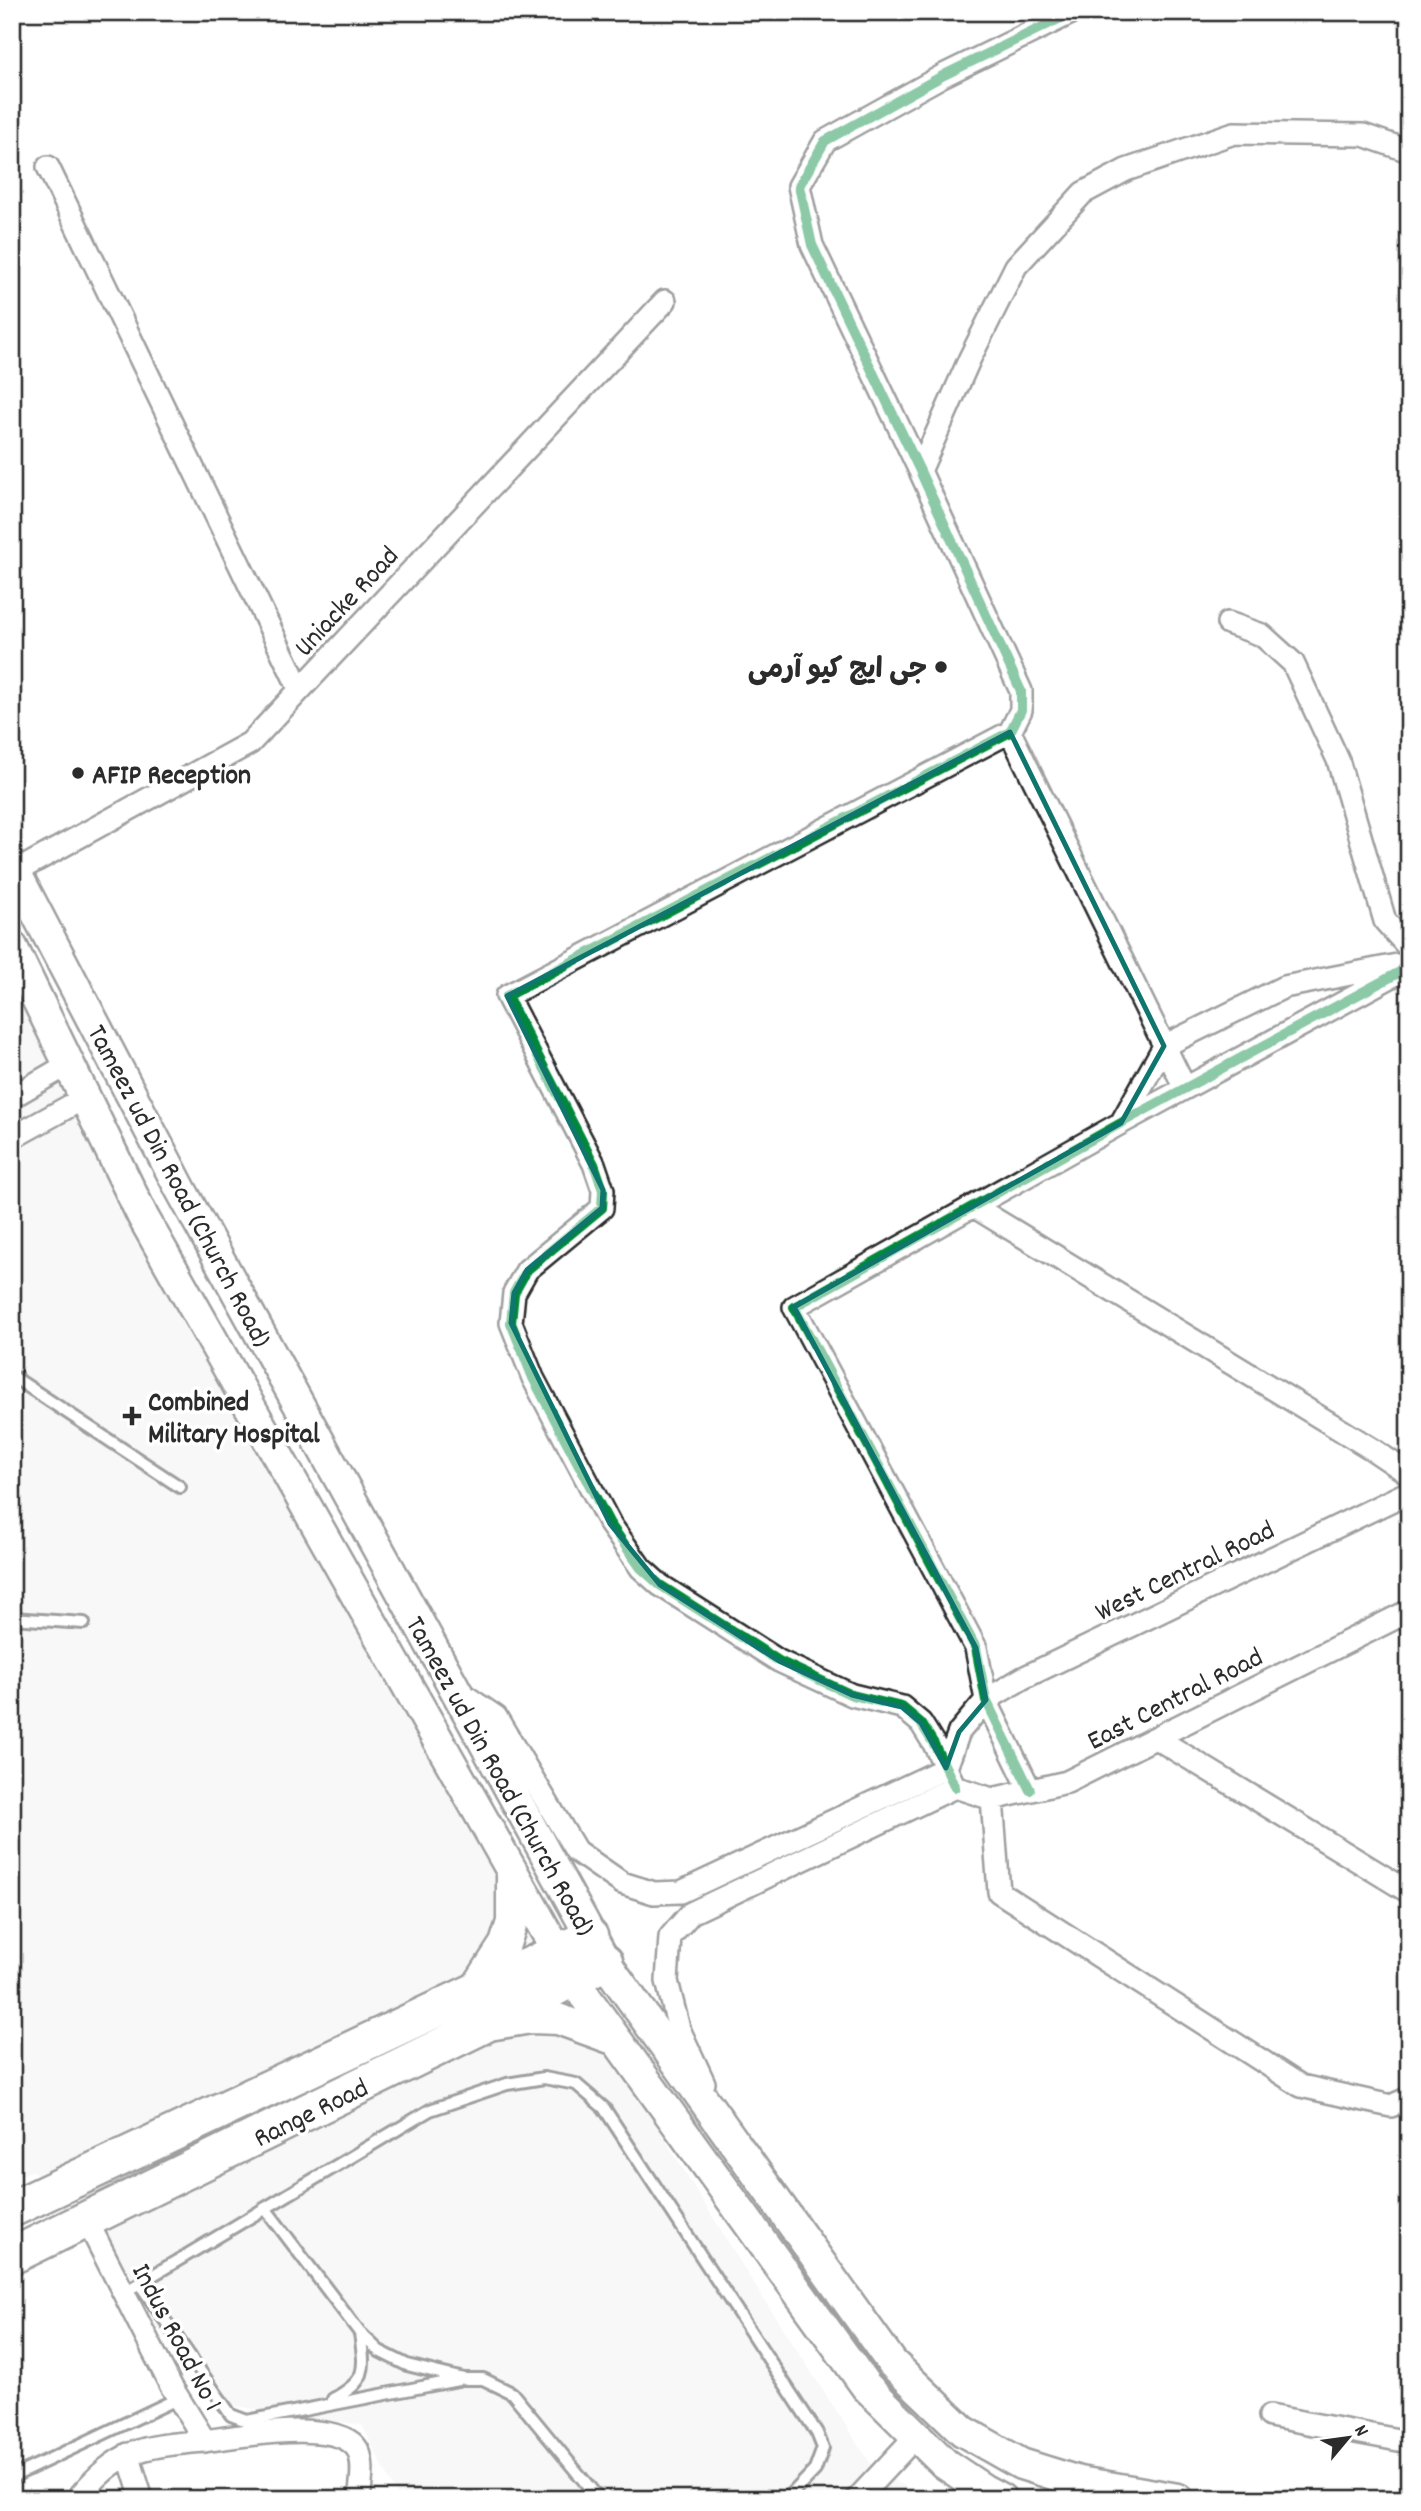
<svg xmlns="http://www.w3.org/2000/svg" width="1421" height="2511" font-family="Dekko,'Playpen Sans Arabic',sans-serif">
<rect width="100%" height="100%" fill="#fff"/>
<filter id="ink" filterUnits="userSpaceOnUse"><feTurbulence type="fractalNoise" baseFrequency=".0143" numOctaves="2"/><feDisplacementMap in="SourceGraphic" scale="14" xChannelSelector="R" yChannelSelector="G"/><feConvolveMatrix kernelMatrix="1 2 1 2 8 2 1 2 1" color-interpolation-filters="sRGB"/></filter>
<g filter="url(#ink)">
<!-- built -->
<path fill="#efefef" d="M12,955L436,1768L752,2281L876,2472L932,2499H399L362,2425L216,2403L33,2170L12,2179Z"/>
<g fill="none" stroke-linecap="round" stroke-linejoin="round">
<!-- service casing -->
<g stroke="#2b2b2b" stroke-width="16">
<path id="service" d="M12,1376L180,1487
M12,1618L84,1623
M265,2208L360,2333L379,2351L407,2365L464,2379H483L512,2393L599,2499
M139,2283L231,2415L247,2421L458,2380
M123,2293L430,2110L507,2084L544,2078L576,2084L604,2108L817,2433L823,2448L815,2470L787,2499
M333,2399C368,2380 365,2370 360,2333
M12,2477L179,2398"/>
</g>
<!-- minor casing -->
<g stroke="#2b2b2b" stroke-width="26">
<path id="minor" d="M48,167L300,690
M920,471L970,358L1016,266L1083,193L1126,170L1234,133L1363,135L1409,151
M1228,623L1262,635L1293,663L1338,760L1385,921L1409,948
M1010,732L1185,1088
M15,872L250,743L665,301
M12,1097L69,1064
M1121,1123L1164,1046L1284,987L1397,965
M12,1138L86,1097
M973,1206L1372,1449L1409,1474
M458,1691L496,1717L576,1851L622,1883L654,1893L681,1892L946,1768
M1156,1738L1409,1892
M946,1768L959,1732L986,1700L1023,1678L1409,1492
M955,1787L934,1744L921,1723L902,1707L852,1695L779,1661L660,1585L641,1568L610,1524L533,1378L511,1323L514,1293L527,1270L602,1208L603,1190L594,1164L507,996L1010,732L1021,710V691L920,471L812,245L799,186L825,141L944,75L1073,12
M955,1787L992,1799L1067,1782L1409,1611
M1030,1790L986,1700L976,1648L794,1307L1121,1123L1409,967
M992,1799L999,1892L1301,2086L1391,2106L1409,2098
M704,2083L679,2029L667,1981L670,1937L691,1913L955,1787
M87,2221L171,2386L205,2441C237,2436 331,2419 355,2446C366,2458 361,2483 359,2499
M1270,2416L1409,2442
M128,2454L142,2499
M77,2499C121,2447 141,2447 205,2441
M857,2499L916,2436"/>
</g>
<!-- secondary casing -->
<g stroke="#2b2b2b" stroke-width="35">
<path id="secondary" d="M12,866L181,1190L605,1962L892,2363L963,2431L1021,2464L1079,2482L1178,2499
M12,947L143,1217L574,1981L866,2386L945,2464L984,2490L1001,2499
M473,1993L505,1944L512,1922V1875
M495,2024L531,2018L558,2019L616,2040"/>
</g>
<!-- primary casing -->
<g stroke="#2b2b2b" stroke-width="40">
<path id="primary" d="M12,2209L590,1937
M12,2256L480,2027L605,1962"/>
</g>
<!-- service -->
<use href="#service" stroke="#fff" stroke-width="10"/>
<!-- minor -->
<use href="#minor" stroke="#fff" stroke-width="21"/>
<!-- secondary -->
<use href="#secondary" stroke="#fff" stroke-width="30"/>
<!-- primary -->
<use href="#primary" stroke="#fff" stroke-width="35"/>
<!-- cycleway casing -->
<g stroke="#fff" stroke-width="15">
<path id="cycleway" d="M955,1787L934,1744L921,1723L902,1707L852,1695L779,1661L660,1585L641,1568L610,1524L533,1378L511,1323L514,1293L527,1270L602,1208L603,1190L594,1164L507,996L1010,732L1021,710V691L920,471L812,245L799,186L825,141L944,75L1073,12
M1030,1790L986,1700L976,1648L794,1307L1121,1123L1409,967"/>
</g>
<!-- cycleway -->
<use href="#cycleway" stroke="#00873e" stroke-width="10"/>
</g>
</g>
<!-- marked area -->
<path d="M0 0H1421V2511H0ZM1010,732L1164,1046L1121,1123L794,1307L976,1648L986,1700L959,1732L946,1768L921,1723L902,1707L852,1695L779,1661L660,1585L610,1524L511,1323L514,1293L527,1270L602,1208L603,1190L507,996Z" fill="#fff" fill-opacity=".55" fill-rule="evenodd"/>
<path fill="none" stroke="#0f766e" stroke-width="5" stroke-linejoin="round" d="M1010,732L1164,1046L1121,1123L794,1307L976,1648L986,1700L959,1732L946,1768L921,1723L902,1707L852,1695L779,1661L660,1585L610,1524L511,1323L514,1293L527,1270L602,1208L603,1190L507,996Z"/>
<!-- markers -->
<g fill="#2b2b2b" stroke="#fff" stroke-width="2.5">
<circle cx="941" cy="667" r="7"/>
<circle cx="78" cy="773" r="7"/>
<path d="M128.5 1405.5h7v7h7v7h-7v7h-7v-7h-7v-7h7z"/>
</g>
<g text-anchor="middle" stroke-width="7" stroke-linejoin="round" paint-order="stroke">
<!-- street labels -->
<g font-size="28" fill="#2b2b2b" stroke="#fff">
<text transform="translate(345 600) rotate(-47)" y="10">Uniacke Road</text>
<text transform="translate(181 1185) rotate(62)" y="10">Tameez ud Din Road (Church Road)</text>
<text transform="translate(1184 1569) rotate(-26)" y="10">West Central Road</text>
<text transform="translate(1174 1697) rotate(-27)" y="10">East Central Road</text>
<text transform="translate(502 1775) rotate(61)" y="10">Tameez ud Din Road (Church Road)</text>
<text transform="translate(310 2111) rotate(-26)" y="10">Range Road</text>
<text transform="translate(179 2336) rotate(62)" y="10">Indus Road No 1</text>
</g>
<!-- poi labels -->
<g font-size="28" font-weight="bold" fill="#2b2b2b" stroke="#fff" text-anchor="start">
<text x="927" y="677" text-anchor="end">جی ایچ کیو آرمی</text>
<text x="92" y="783">AFIP Reception</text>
<text x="148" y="1410">Combined<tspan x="148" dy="32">Military Hospital</tspan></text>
</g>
</g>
<!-- margin -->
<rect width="1421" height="2511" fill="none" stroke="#fff" stroke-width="42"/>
<rect x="21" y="21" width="1379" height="2469" fill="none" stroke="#2b2b2b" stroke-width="2.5" filter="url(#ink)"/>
<!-- north arrow -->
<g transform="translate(1348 2438) rotate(61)" stroke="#ffffff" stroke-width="5" paint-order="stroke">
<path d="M0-5L12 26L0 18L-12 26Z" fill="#2b2b2b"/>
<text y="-10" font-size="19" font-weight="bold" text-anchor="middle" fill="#2b2b2b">N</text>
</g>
</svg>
